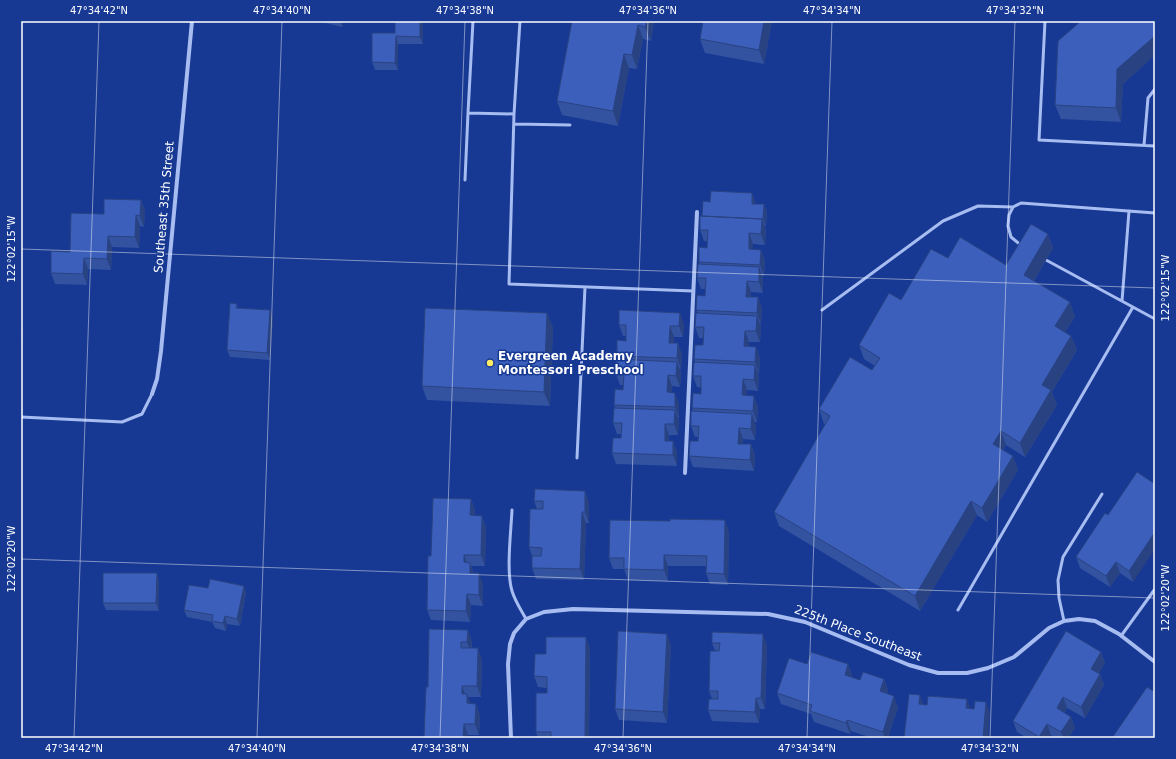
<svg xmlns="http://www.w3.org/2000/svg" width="1176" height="759" font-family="'DejaVu Sans',sans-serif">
<rect width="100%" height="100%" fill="#173993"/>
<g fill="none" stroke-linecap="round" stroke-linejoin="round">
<!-- service -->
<path stroke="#a7bcf1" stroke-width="3" d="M520,21L514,114L509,284L693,291
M1045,21L1039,140L1155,146
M468,113L473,21
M515,124L570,125
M1144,145L1148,98L1155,89
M465,180L468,113L514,114
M1022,246L1011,237L1008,226L1009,215L1013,207L1021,203L1155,213
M1046,260L1155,319
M1122,301L1129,211
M822,310L943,221L978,206L1013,207
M21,417L122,422L142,414L152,394
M577,458L585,287
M512,510C511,532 506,571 512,591C515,601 521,610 526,619
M958,610L1133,307
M1064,621L1059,598L1058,580L1063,557L1102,494
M1121,636L1155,589"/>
<!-- minor -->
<path stroke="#a7bcf1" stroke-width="4" d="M152,394L157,379L161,351L192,21
M685,473L697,212
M511,738L508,664L510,644L514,633L526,619L544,612L573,609L768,614L805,622L909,665L938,673H967L988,668L1014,657L1049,628L1064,621L1079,619L1095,621L1119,634L1155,662"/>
</g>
<!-- wall -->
<path fill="#3352a0" d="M318,21H344L342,27Z
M395,21H423V44H398V70H375L372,62L395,33Z
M572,21H654L651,41L643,39L637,69L629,68L618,126L562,115L557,101Z
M772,21L764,64L705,53L700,39Z
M1155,21V55L1123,84L1121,122L1061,119L1055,105Z
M752,193L755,201V204H764L767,212L766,226H764L766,230L765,245L753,244V249L761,250L765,261L764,276H763V293L751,292V297H758L762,308L761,324L760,323L761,327L760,342H749V346L756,347L760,358L759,373H758L759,376L758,391L747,390L746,395L754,396L758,407L757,422H754L756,425L755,440L743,439V444H751L755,455L754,471L693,467L689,456L698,441V437H695L691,426L693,411L692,408L701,394V387H697L693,376L695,362L694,359L703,345V338H699L695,327L698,313L696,310L705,296V289H701L697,278L699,264V262L707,248L708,241H704L700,230L702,216L710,202Z
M141,200L145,211L144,227L140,226L139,248L112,247L111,270L88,269L87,285L55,284L51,273L104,214Z
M1048,234L1053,248L1034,281L1070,302L1075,317L1065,332L1071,336L1077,350L1052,392L1057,405L1025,457L1006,445L1003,450L1013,456L1018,470L987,522L977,515L920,611L779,526L774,512L826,424H824L819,409L872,370L875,366L864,359L859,345L901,300L948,258L1006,265Z
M237,304L238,308L270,310L273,318L270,360L230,357L227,350Z
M684,324L683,337H674V343L682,354L681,369H680L681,373L680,387L672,386L671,393L679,404V418H678L679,421L678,435H669V441H673L677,452V466L616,464L612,453L621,438V434H617L613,423L615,408L614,405L623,390V385H620L616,374L618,359L617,356L626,341V336H623L619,325Z
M553,327L550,406L427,400L422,386Z
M1137,472L1133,582L1120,573L1110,587L1080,568L1076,557L1108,515Z
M471,499L475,510V516H482L486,527L485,566H471L474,573L483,584V606L471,605L470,622L431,620L427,610L431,556Z
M534,501L589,502V523H586L584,580L536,579L532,568V556L529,547L537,509Z
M729,531L728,585L710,584L706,573V566H668V581L628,580L624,569H613L609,558Z
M159,581V611L106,610L103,603Z
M244,586L246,593L240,626L227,624L226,631L215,628L212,622L187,617L184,610L208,588Z
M429,629L472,641V648L482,659L481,697H468L471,704L480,715L479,735H468L428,687Z
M712,643L767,645L765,709H760L759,723L712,721L708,710L712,699L709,691L715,651Z
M671,645L667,723L619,720L615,709Z
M590,648L589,738H538L536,732L547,693V688L538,687L534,676L546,654Z
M1101,652L1105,663L1099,673L1100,674L1104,685L1085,718L1067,708L1065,713L1071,717L1075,728L1068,738H1056L1051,735L1049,738H1027L1017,732L1013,721Z
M807,664H848L852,675V678L860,680L884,679L888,690L887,693L898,707L888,738H872L851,731L850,734L814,722L811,714L781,704L777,693Z"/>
<!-- shaded-wall -->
<path fill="#294282" d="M340,21H344L342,27Z
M420,21H423V44L420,37Z
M647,21H654L651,41L645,27Z
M764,21H772L764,64L759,50Z
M638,25L643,39L637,69L632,55Z
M396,36L398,44V70L395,63Z
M1155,36V55L1123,84L1121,122L1116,108L1117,69Z
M624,54L629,68L618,126L613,111Z
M752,193L755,201L754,211L752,204Z
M141,200L145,211L144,227L140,216Z
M764,204L767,212L766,226L763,219Z
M136,215L140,226L139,248L135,237Z
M762,219L766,230L765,245L761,234Z
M749,233L753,244V260L749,249Z
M1048,234L1053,248L1029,289L1024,275Z
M108,236L112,247L111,270L107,259Z
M761,250L765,261L764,276L760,265Z
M84,258L88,269L87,285L83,274Z
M759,267L763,278V293L759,282Z
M747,281L751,292L750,308L746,297Z
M758,297L762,308L761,324L757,313Z
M1070,302L1075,317L1060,340L1055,326Z
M270,310L273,318L270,360L267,353Z
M547,313L553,327L550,406L544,392Z
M680,313L684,324L683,337L679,326Z
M757,316L761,327L760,342L756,331Z
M21,324L23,329L21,364Z
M670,326L674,337L673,354L669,343Z
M745,331L749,342L748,357L744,346Z
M1071,336L1077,350L1052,392L1057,405L1025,457L1020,443L1042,385Z
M678,343L682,354L681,369L677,358Z
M756,347L760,358L759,373L755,362Z
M677,362L681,373L680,387L676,376Z
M755,365L759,376L758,391L754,380Z
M668,375L672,386L671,403L667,392Z
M743,379L747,390L746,406L742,395Z
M675,393L679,404V418L675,407Z
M754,396L758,407L757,422L753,411Z
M675,410L679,421L678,435L674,424Z
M752,414L756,425L755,440L751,429Z
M665,424L669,435V452L665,441Z
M739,428L743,439L742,455L738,444Z
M1001,431L1006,445L998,458L993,444Z
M673,441L677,452V466L673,455Z
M751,444L755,455L754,471L750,460Z
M1013,456L1018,470L987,522L982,508Z
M585,491L589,502V523L585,512Z
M471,499L475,510L474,526L470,515Z
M971,501L977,515L920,611L915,596Z
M582,512L586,523L584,580L580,569Z
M482,516L486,527L485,566L481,555Z
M725,520L729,531L728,585L724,574Z
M1155,532V549L1133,582L1129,571Z
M464,555L468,566L464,562Z
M664,555L668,566V581L664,570Z
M1116,562L1120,573L1110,587L1106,576Z
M470,563L474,574L470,573Z
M157,573L159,581V611L156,603Z
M479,573L483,584V606L479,595Z
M244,586L246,593L240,626L237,619Z
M467,594L471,605L470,622L466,611Z
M225,616L227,624L226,631L223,623Z
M468,630L472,641L471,653L467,642Z
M667,634L671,645L667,723L663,712Z
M763,634L767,645L765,709L761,698Z
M586,637L590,648L589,738H585Z
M478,648L482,659L481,697L477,686Z
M1101,652L1105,663L1095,680L1091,669Z
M848,664L852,675L849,686L845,675Z
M1100,674L1104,685L1085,718L1081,707Z
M884,679L888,690L884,702L880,691Z
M462,686L466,697L462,694Z
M467,694L471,705L467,703Z
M920,695L924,706L919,704Z
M894,696L898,707L888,738H885L883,732Z
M1063,697L1067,708L1061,719L1057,708Z
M756,698L760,709L759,723L755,712Z
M967,699L971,710L966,708Z
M986,702L990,713L988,738H983Z
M476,704L480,715L479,735L475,724Z
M1071,717L1075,728L1068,738H1063L1061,732Z
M847,720L851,731L850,734L846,723Z
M464,724L468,735L467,738H463Z
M1047,724L1051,735L1049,738H1040L1039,737Z"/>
<!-- building -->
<path fill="#3b5fba" stroke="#294282" d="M395,21H420V37L396,36L395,63L372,62V33H395Z
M572,21H647L645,27L638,25L632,55L624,54L613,111L557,101Z
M703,21H764L759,50L700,39Z
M1081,21H1155V36L1117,69L1116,108L1055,105L1058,41Z
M711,191L752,193V204H764L763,219L702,216L703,201L710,202Z
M104,199L141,200L140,216L136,215L135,237L108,236L107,259L84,258L83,274L51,273V251L70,252L71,213L104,214Z
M700,216L762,219L761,234L749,233V249L761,250L760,265L699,262V247L707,248L708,230H700Z
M1031,224L1048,234L1024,275L1070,302L1055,326L1071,336L1042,385L1051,390L1020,443L1001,431L993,444L1013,456L982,508L971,501L915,596L774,512L830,416L819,409L850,357L872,370L880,358L859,345L889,293L901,300L931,249L948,258L960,237L1006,265Z
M698,264L759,267V282L747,281L746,297H758L757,313L696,310L697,295L705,296L706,278H697Z
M230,303L237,304L236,308L270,310L267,353L227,350Z
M425,308L547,313L544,392L422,386Z
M619,310L680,313L679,326H670L669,343H678L677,358L617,356V340L626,341V325H619Z
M696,313L757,316L756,331H745L744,346L756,347L755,362L694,359L695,345H703L704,327H695Z
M616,359L677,362L676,376L668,375L667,392L675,393V407L614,405L615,389L623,390L624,374H616Z
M694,362L755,365L754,380L743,379L742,395L754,396L753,411L692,408L693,393L701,394V376H693Z
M614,408L675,410L674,424H665V441H673V455L612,453L613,438H621L622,423H613Z
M691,411L752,414L751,429L739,428L738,444H751L750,460L689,456L690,441H698L699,426H691Z
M1137,472L1155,484V532L1129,571L1116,562L1106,576L1076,557L1105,513L1108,515Z
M535,489L585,491V512H582L580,569L532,568V556H541L542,548L529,547L530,509H543V501H534Z
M433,498L471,499L470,515L482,516L481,555H464V562L470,563V573H479V595L467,594L466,611L427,610L428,556H431Z
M670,519L725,520L724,574L706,573L707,556L664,555V570L624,569V558H609L610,520L670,521Z
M103,573H157L156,603H103Z
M210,579L244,586L237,619L225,616L223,623L212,621L213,615L184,610L189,585L208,588Z
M429,629L468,630L467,642H461V648H478L477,686H462V694H467V703L476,704L475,724H464L463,738H424L426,687H428Z
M618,631L667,634L663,712L615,709Z
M1066,631L1101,652L1091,669L1100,674L1081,707L1063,697L1057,708L1071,717L1061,732L1047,724L1039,737L1013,721Z
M712,632L763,634L761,698H756L755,712L708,710L709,699H718V691H709L710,651H719L720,643H712Z
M546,637H586L585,738H551V732H536V693H547V677L534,676L535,654H546Z
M811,652L848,664L845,675L860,680L863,672L884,679L880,691L894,696L883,732L847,720L846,723L810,711L812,705L777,693L789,658L807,664Z
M1147,687L1155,692V738H1112Z
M909,694L920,695L919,704L927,705L928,696L967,699L966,708L974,709L975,701L986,702L983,738H904Z"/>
<!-- ticks -->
<path fill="none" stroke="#fff" stroke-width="1" stroke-opacity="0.45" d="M21,249L1155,288M21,559L1155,598M74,738L99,21M257,738L282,21M440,738L465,21M623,738L648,21M807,738L832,21M990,738L1015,21"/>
<!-- markers -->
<circle fill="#ffec66" stroke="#173993" stroke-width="1.5" cx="490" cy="363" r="4"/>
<g text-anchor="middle" stroke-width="3" stroke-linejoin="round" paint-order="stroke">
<!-- street labels -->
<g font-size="12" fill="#fff" stroke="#173993">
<text transform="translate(164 207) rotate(-85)" y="4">Southeast 35th Street</text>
<text transform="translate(858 633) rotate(21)" y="4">225th Place Southeast</text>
</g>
<!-- poi labels -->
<g font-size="12" font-weight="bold" fill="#fff" stroke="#173993" text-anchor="start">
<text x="498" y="360">Evergreen Academy<tspan x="498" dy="14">Montessori Preschool</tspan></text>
</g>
</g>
<!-- border -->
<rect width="1176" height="759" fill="none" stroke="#173993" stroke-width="44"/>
<rect x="22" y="22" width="1132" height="715" fill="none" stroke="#fff" stroke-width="1.5"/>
<g font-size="10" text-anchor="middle" fill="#fff">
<text x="99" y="14">47°34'42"N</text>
<text x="282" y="14">47°34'40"N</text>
<text x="465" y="14">47°34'38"N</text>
<text x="648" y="14">47°34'36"N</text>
<text x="832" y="14">47°34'34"N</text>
<text x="1015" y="14">47°34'32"N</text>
<text transform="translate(11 249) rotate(-90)" y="4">122°02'15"W</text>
<text transform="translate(1165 288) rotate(-90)" y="4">122°02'15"W</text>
<text transform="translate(11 559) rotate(-90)" y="4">122°02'20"W</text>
<text transform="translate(1165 598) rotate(-90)" y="4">122°02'20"W</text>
<text x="74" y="752">47°34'42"N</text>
<text x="257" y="752">47°34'40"N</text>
<text x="440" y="752">47°34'38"N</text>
<text x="623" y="752">47°34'36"N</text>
<text x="807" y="752">47°34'34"N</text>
<text x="990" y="752">47°34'32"N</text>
</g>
</svg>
